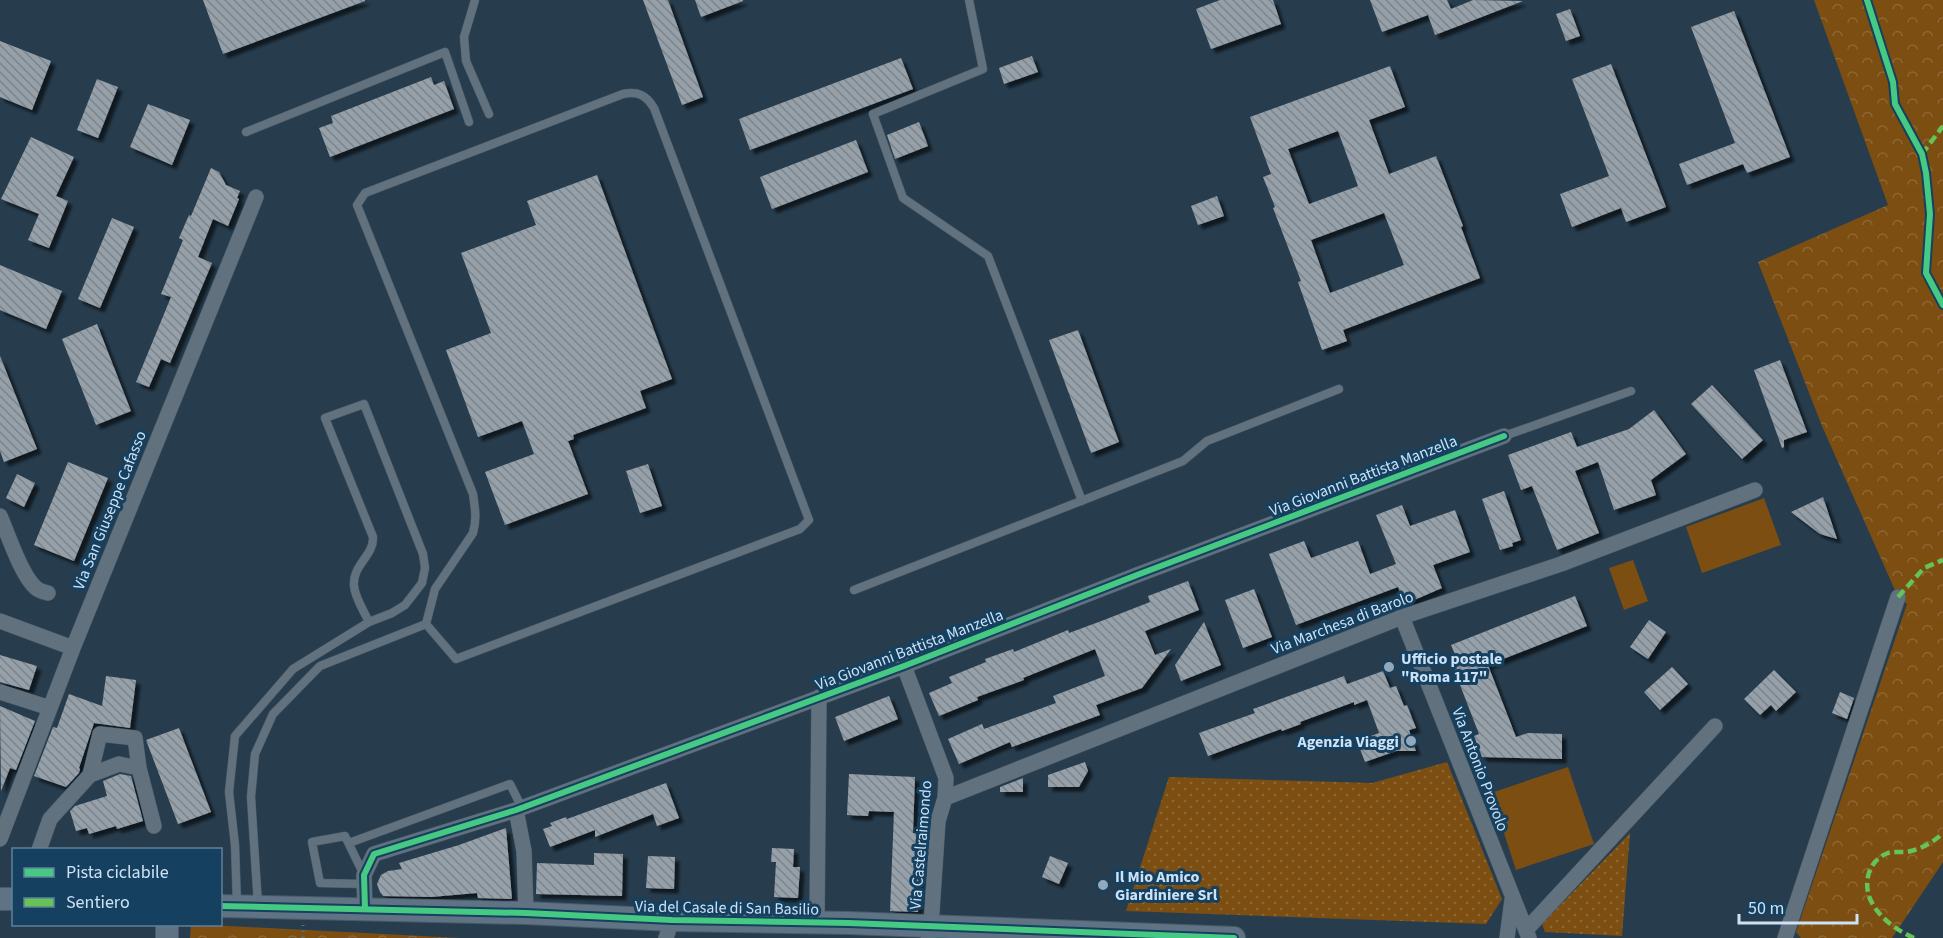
<svg xmlns="http://www.w3.org/2000/svg" width="1943" height="938" font-family="'Source Sans 3',sans-serif">
<defs>
<pattern id="forest-crowns" width="20" height="18" patternUnits="userSpaceOnUse" patternTransform="scale(1.5)"><rect width="20" height="18" fill="#7c4e11"/><path d="M2 6a3 3 0 1 1 6 0M12 15a3 3 0 1 1 6 0" fill="none" stroke="#8d6734"/></pattern>
<pattern id="garden-dots" width="8" height="8" patternUnits="userSpaceOnUse" patternTransform="scale(1.5)"><rect width="8" height="8" fill="#7c4e11"/><path d="M2 2h.1M6 6h.1" fill="none" stroke="#8d6734" stroke-width="1.8" stroke-linecap="round"/></pattern>
<pattern id="building-back-hatch" width="6" height="6" patternUnits="userSpaceOnUse" patternTransform="scale(1.5)"><rect width="6" height="6" fill="#96a0a8"/><path d="M-1 5l2 2M0 0l6 6M5-1l2 2" fill="none" stroke="#7b848c"/></pattern>
<filter id="shadow"><feDropShadow dx="4.5" dy="4.5" stdDeviation="1.5" flood-color="#0009"/></filter>
</defs>
<rect width="100%" height="100%" fill="#273d4e"/>
<!-- grass -->
<path fill="#7c4e11" d="M1764,498L1781,545L1702,573L1686,527Z
M1633,560L1648,601L1624,610L1609,568Z
M1568,767L1594,844L1516,870L1491,793Z"/>
<!-- forest -->
<path fill="url(#forest-crowns)" d="M1814,0H1943V862L1892,938H1801L1796,932L1907,604L1898,597L1822,426L1758,262L1888,205Z
M191,924L460,938H190Z"/>
<!-- garden -->
<path fill="url(#garden-dots)" d="M1447,762L1502,899L1486,924L1126,911L1169,777L1372,783Z
M1630,833L1622,936L1545,932L1542,924Z"/>
<!-- building -->
<path fill="url(#building-back-hatch)" fill-rule="evenodd" filter="url(#shadow)" d="M203,0H365V1L223,54Z
M643,0H668L703,97L682,105Z
M695,0H743V1L701,17Z
M1220,0H1273L1281,24L1211,49L1196,9Z
M1370,0H1447L1451,9L1473,0L1523,1L1435,35L1428,15L1382,32Z
M1570,9L1580,36L1566,41L1556,14Z
M1734,11L1790,157L1747,173L1743,164L1687,185L1679,164L1735,143L1691,27Z
M0,41L51,61L32,110L0,97Z
M1032,56L1038,72L1004,84L999,68Z
M901,58L913,89L750,150L739,119Z
M1611,64L1666,207L1626,222L1621,208L1572,227L1560,194L1609,176L1572,79Z
M1390,66L1405,107L1369,120L1389,174L1436,156L1463,226L1461,227L1480,278L1343,330L1347,341L1322,350L1298,282L1301,281L1273,208L1275,207L1263,177L1271,174L1250,117ZM1338,131L1358,186L1309,204L1288,149ZM1384,213L1404,265L1330,293L1311,240Z
M431,77L434,85L444,81L454,109L330,157L319,128L333,123L331,116Z
M97,79L118,87L98,138L77,130Z
M148,104L190,120L172,165L130,147Z
M919,122L928,146L895,159L887,135Z
M31,137L74,157L56,196L68,201L49,248L28,240L39,214L1,199Z
M856,140L868,172L772,209L760,177Z
M211,168L219,172L226,185L240,191L237,198L239,199L228,226L213,219L198,257L212,263L170,363L161,359L149,387L136,382L171,297L161,294L183,240L179,238L189,215L191,216Z
M597,175L672,379L640,391L646,408L573,435L574,439L568,441L588,494L505,525L485,472L534,454L522,421L478,437L446,350L491,333L461,253L536,225L527,201Z
M1217,196L1224,216L1198,225L1191,206Z
M112,218L134,227L100,308L78,299Z
M0,265L62,291L46,329L0,310Z
M97,324L131,411L96,425L62,339Z
M1078,330L1119,442L1091,453L1049,340Z
M0,356L37,449L4,462L0,451Z
M1780,360L1807,432L1784,440V447L1782,448L1754,370Z
M1712,385L1763,440L1742,459L1691,404Z
M1654,410L1686,454L1651,480L1656,495L1614,510L1598,462L1575,471L1599,533L1557,550L1532,486L1521,490L1508,455L1571,432L1577,447L1629,429Z
M68,462L108,478L74,561L34,545Z
M648,464L662,506L640,513L626,471Z
M17,474L35,483L24,507L6,498Z
M1504,491L1521,540L1512,543L1513,546L1500,550L1482,499Z
M1823,497L1837,539L1820,534L1791,512Z
M1402,505L1410,526L1455,510L1470,552L1433,565L1442,588L1405,604L1398,587L1296,625L1269,554L1304,541L1311,558L1358,541L1370,574L1396,564L1376,515Z
M1188,581L1199,610L1145,631L1155,655L1171,649L1142,688L1096,705L1100,715L1012,747L1010,742L959,764L948,739L982,724L984,729L1056,703L1053,696L1105,676L1095,649L1023,678L1024,680L977,697L978,700L939,716L929,693L952,683L949,677L986,662L985,659L1013,649L1014,652L1068,630L1069,633L1104,620L1150,602L1148,596Z
M1254,589L1272,637L1243,648L1225,600Z
M1575,596L1587,626L1488,665L1516,737L1528,733L1562,734V759L1482,757L1474,736L1479,734L1453,667L1459,664L1451,645Z
M1649,620L1666,632L1648,659L1630,647Z
M1204,622L1221,665L1181,681L1175,665Z
M0,655L37,666L29,690L0,682Z
M1672,667L1688,684L1660,710L1644,692Z
M1774,670L1796,692L1776,711L1771,705L1760,715L1744,699Z
M1383,671L1390,688L1396,686L1404,706L1407,705L1416,728L1409,730L1416,751H1396L1365,762L1357,741L1379,733L1367,700L1354,705V702L1300,722L1301,724L1282,731L1281,729L1208,756L1199,733L1255,713L1253,709L1344,676L1347,684Z
M106,676L136,680L130,728L94,723L79,768L80,769L79,773L66,787L34,776L53,727L57,728L69,694L102,706Z
M1840,692L1854,698L1847,719L1832,713Z
M889,696L898,719L844,741L835,717Z
M0,706L35,721L16,770L10,768L1,791Z
M179,728L211,812L178,824L146,740Z
M1085,762L1088,771L1079,787H1048V775Z
M120,774L131,776L143,821L117,829L116,826L89,834L87,828L76,831L70,811L75,806L107,796L103,781Z
M849,774L915,777L913,833H921L918,912L890,911L894,812L869,811L868,816L847,815Z
M1023,778V792H1000V787Z
M666,783L679,818L657,826L653,814L595,837V830L550,847L543,829L552,826L550,823L566,817L567,819Z
M506,828L512,899L478,898L477,893L431,897L383,896L380,892L377,884L381,875L388,871L402,869L399,863L459,845Z
M772,848L794,849L793,867H800L798,898L774,897L776,862H771Z
M594,853L623,854L622,896L536,894L537,863L594,865Z
M648,856L675,857L674,889L646,888Z
M1050,856L1068,863L1059,884L1042,877Z"/>
<g fill="none" stroke-linecap="round" stroke-linejoin="round">
<!-- lane casing -->
<g stroke="#485a69" stroke-width="9">
<path id="lane" d="M475,0L464,37L466,61L489,114
M969,0L983,69L873,114L903,198L988,256L1082,501
M246,132L445,52L469,122
M1504,436L1631,391
M854,590L1183,461L1207,441L1339,389
M349,843L510,784L522,808
M363,873L345,836L312,842L320,883L364,884
M237,905L235,845L229,792L235,736L293,669L369,622L392,613L405,605L422,583L425,568L423,554L364,404L325,418L373,537C374,556 352,565 354,586C355,598 364,611 369,622
M258,905L251,797L255,754L273,714L320,666L426,624L435,589L473,533C477,519 475,508 473,494L357,205L365,193L623,94C638,91 646,95 654,108L809,520L800,529L456,659L426,624"/>
</g>
<!-- street casing -->
<g stroke="#485a69" stroke-width="16">
<path id="street" d="M0,516C8,534 21,575 36,588C39,591 44,592 48,593
M1402,617L1529,938
M0,621L73,648
M904,666L946,778L945,798L938,821L931,926L928,938
M0,692L50,708
M139,768L119,764L90,775L100,734L135,738L139,768L154,826
M945,798L1402,617L1561,564L1755,490
M516,810L524,851L526,913
M0,839L73,648L256,197
M39,850L50,819L90,775
M365,909L364,875L374,854L516,810L904,666L1137,575L1504,436
M817,922L819,697
M1526,930L1715,726
M666,938L672,920
M1507,938L1512,900
M1785,938L1898,597"/>
</g>
<!-- secondary casing -->
<g stroke="#485a69" stroke-width="24">
<path id="secondary" d="M0,899H14
M220,906L526,913L672,920L849,923L1234,938
M167,938V924"/>
</g>
<!-- path -->
<path stroke="#5f6e7a" stroke-width="3" stroke-dasharray="1.5 4.5" stroke-linecap="butt" d="M303,938V925"/>
<!-- lane -->
<use href="#lane" stroke="#61717e" stroke-width="8"/>
<!-- street -->
<use href="#street" stroke="#61717e" stroke-width="15"/>
<!-- secondary -->
<use href="#secondary" stroke="#5f7384" stroke-width="22"/>
<!-- quiet -->
<path stroke="#66c356" stroke-width="4.5" stroke-dasharray="9 4.5" stroke-linecap="butt" d="M1922,154L1943,126
M1898,597L1924,568L1943,560
M1914,938C1896,930 1879,918 1870,899C1863,881 1869,860 1888,853C1895,851 1904,853 1911,851C1923,848 1935,841 1943,833"/>
<!-- cycleway casing -->
<g stroke="#16405f" stroke-width="10">
<path id="cycleway" d="M1867,0L1893,82L1895,104L1922,154L1926,173L1930,214L1926,273L1943,305
M220,906L526,913L672,920L849,923L1234,938
M365,909L364,875L374,854L516,810L904,666L1137,575L1504,436"/>
</g>
<!-- cycleway -->
<use href="#cycleway" stroke="#46c982" stroke-width="6"/>
</g>
<!-- markers -->
<g fill="#92a8bb" stroke="#16405f" stroke-width="2">
<circle cx="1389" cy="667" r="6"/>
<circle cx="1411" cy="741" r="6"/>
<circle cx="1103" cy="885" r="6"/>
</g>
<g text-anchor="middle" stroke-width="6" stroke-linejoin="round" paint-order="stroke">
<!-- street labels -->
<g font-size="16" fill="#cce2f6" stroke="#16405f">
<text transform="translate(1363 475) rotate(-21)" y="6">Via Giovanni Battista Manzella</text>
<text transform="translate(109 510) rotate(-68)" y="6">Via San Giuseppe Cafasso</text>
<text transform="translate(1342 622) rotate(-21)" y="6">Via Marchesa di Barolo</text>
<text transform="translate(909 649) rotate(-21)" y="6">Via Giovanni Battista Manzella</text>
<text transform="translate(1481 769) rotate(69)" y="6">Via Antonio Provolo</text>
<text transform="translate(920 845) rotate(-85)" y="6">Via Castelraimondo</text>
<text transform="translate(727 907) rotate(1)" y="6">Via del Casale di San Basilio</text>
</g>
<!-- poi labels -->
<g font-size="16" font-weight="bold" fill="#cce2f6" stroke="#16405f" text-anchor="start">
<text x="1401" y="664">Ufficio postale<tspan x="1401" dy="18">"Roma 117"</tspan></text>
<text x="1399" y="747" text-anchor="end">Agenzia Viaggi</text>
<text x="1115" y="882">Il Mio Amico<tspan x="1115" dy="18">Giardiniere Srl</tspan></text>
</g>
</g>
<!-- legend -->
<rect x="12" y="848" width="210" height="78" fill="#16405f" stroke="#5f819b" stroke-width="1.5"/>
<rect x="24" y="868" width="30" height="9" fill="#46c982" stroke="#5f819b" stroke-width="1.5"/>
<text x="66" y="878" font-size="18" fill="#cce2f6">Pista ciclabile</text>
<rect x="24" y="898" width="30" height="9" fill="#66c356" stroke="#5f819b" stroke-width="1.5"/>
<text x="66" y="908" font-size="18" fill="#cce2f6">Sentiero</text>
<!-- scale -->
<path d="M1739 914v9h118v-9" fill="none" stroke="#cce2f6" stroke-width="3"/>
<text x="1748" y="914" font-size="18" fill="#cce2f6" stroke="#16405f" stroke-width="4.5" paint-order="stroke">50 m</text>
</svg>
